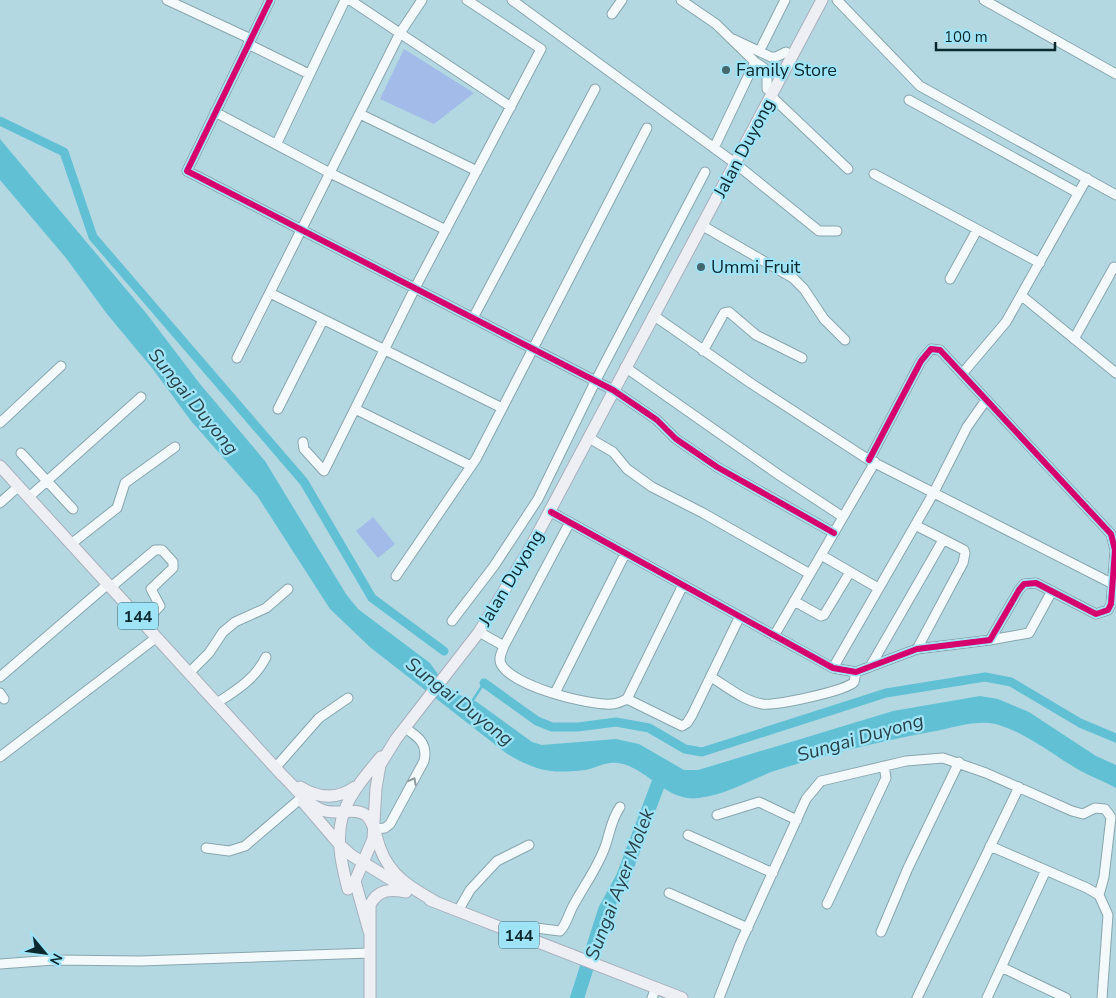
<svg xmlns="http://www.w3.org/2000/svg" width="1116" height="998" font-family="'Nunito Sans',sans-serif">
<rect width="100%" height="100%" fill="#b3d8e2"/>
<!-- green -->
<path fill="#a2bbe9" d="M404,49L474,93L434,124L380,99Z
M373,517L395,544L378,558L356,531Z"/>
<!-- water -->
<path fill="#62c0d5" d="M0,139L146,313L200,384L265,461L346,594L358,609L430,663L447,687L457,694L477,702L532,742L542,745L616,739L639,744L684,770H698L893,711L980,696L998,699L1029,712L1096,756L1116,765V788C1104,781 1091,777 1079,770C1053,755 1028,734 999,725C979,719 956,727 936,731C882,741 827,754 774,771C750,780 726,795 699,798C667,803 647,767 618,763C606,761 596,768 585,770C549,774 536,771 506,753L371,648L330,609L258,497L191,421L152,368L107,314L66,258L0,180Z"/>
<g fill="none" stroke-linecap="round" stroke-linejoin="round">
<!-- stream -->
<path stroke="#62c0d5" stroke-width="2.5" d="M471,703L484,683"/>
<!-- canal -->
<path stroke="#62c0d5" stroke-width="9" d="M0,121L64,152L93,237L304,482L372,598L444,651
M484,683L537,721L552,727H578L616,722L649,728L685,749L702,752L886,693L985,677L1011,682L1080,723L1116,738"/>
<!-- river -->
<path stroke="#62c0d5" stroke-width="14" d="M577,998L605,910L623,877L663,771"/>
<!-- minor casing -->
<g stroke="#88a6ae" stroke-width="11">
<path id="minor" d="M167,0L251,39
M270,0L187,171L613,390L657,420L676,439L717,467L834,533
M350,0L511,107
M512,0L736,164L819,231H837
M681,0L716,24L755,62L764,68L767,74V89
M837,0L920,86L1116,195
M984,0L1116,74
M612,14L622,0
M733,39L771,57H776L786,52
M248,44L309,74
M760,50L785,0
M771,96L848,169
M909,100L1078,193
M215,112L330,173L446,230
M360,114L477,171
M277,143L345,0
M714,148L755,62
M874,174L1040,263
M703,226L793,278L804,289L824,319L845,340
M950,279L977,230
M270,293L502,408
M1022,296L1116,373
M653,315L752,384L869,460L1113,584
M473,318L595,89
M1074,339L1114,267
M703,351L724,313L729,312L756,335L802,358
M237,358L400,33L422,0
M625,367L779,475L843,517
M962,374L1006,322L1087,178
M278,409L323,320
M355,409L471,466
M0,423L61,366
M589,438L613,452L627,469L652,487L703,513L810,574
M303,442L304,449L324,471L415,288L541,49L467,0
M21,453L73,509
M29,497L141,397
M0,503L19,486
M551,512L833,668L856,672L917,649L990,640L1019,590L1024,584L1036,583L1096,614L1108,610L1111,604L1115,550L1111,534L940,350L931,349L921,361L869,460
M915,525L964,550L965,553L963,563L917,649
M71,544L117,508L125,483L175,447
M821,555L878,588
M396,576L476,459L647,128
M111,587L155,550H162L173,562V568L151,589L160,606L144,623
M794,601L821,616L824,615L850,572
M452,621L494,566L538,499L596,380L705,172
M479,632L504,646C502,652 498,658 501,664C512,686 589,706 612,704C618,704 622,701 627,699L682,726L687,723L692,715L739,618
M774,636L875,462
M990,640L1029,633L1052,591
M504,646L570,522
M870,667L943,540
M833,668L933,494L967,427L986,400
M189,673L209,653L223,632L235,622L266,608L288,589
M0,677L108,584
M711,677C726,686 744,701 762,704C775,706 846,691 854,682L856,672
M0,693L4,699
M555,693L625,554
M627,699L682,587
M217,703C238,689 255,679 266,657
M0,757L157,637
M276,767L319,718L348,698
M717,815L759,802L797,820
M374,829L385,828L390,824L424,761C428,744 419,737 405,728
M688,835L773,873
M990,846L1087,888L1099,895L1108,915L1102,998
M206,848L229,851L245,846L300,799
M669,893L748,928
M827,904L886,778L884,766
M458,911L470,890L497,861L529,845
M881,932L908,868L959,762
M518,934L528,927L560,931C566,925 568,916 572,908C583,887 597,869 605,847C610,833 611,820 620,807
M0,964L54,960L140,961L370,953
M1001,967L1066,998
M652,998L656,988
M719,998L740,944L806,799L821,781L906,761L943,758L986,773L1072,811L1083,814L1095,808L1105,809L1111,817L1104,877L1099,895
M917,998L1019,787
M987,998L1046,870"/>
</g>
<!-- major casing -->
<g stroke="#a7b0bd" stroke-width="13">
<path id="major" d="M0,466L282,775C294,786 307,804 322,810C336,816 356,806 367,816C375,824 376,838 380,848C390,876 411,888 436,902
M300,787C318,798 337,800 355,787
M303,802L339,844L351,855L398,884
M348,889C331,825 338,807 381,757
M430,900L682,998
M369,931L355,881L373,839L376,788L380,765L396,739L479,632L530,548L822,0
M370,998V905C378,889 390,889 406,892"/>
</g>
<!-- minor -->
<use href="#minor" stroke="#f4f9fb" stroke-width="9"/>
<!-- major -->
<use href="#major" stroke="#eeeff4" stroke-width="11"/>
<!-- cycleway casing -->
<g stroke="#9fe4f6" stroke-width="9">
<path id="cycleway" d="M270,0L187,171L613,390L657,420L676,439L717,467L834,533
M551,512L833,668L856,672L917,649L990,640L1019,590L1024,584L1036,583L1096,614L1108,610L1111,604L1115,550L1111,534L940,350L931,349L921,361L869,460"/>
</g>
<!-- cycleway -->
<use href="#cycleway" stroke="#d6006c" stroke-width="6"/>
</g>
<!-- one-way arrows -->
<defs><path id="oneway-chevron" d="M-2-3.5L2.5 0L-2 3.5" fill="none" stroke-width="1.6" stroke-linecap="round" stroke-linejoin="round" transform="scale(1.25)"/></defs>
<use stroke="#8c9ba0" href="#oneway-chevron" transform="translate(413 781) rotate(-62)"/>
<!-- markers -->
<g fill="#46666e" stroke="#9fe4f6" stroke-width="2">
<circle cx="726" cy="70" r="5"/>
<circle cx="701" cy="267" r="5"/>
</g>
<g text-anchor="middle" stroke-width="4.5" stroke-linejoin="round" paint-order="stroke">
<!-- shield labels -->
<g fill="#9fe4f6" stroke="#38616b" stroke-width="1">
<rect x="118" y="602.5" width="40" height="27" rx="4"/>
<rect x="499" y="921.5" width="40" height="27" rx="4"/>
</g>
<g font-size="16" font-weight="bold" fill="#0c2930">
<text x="138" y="622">144</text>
<text x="519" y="941">144</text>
</g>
<!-- poi labels -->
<g font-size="18" fill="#0c2930" stroke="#9fe4f6" text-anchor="start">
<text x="736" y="76">Family Store</text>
<text x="711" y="273">Ummi Fruit</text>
</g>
<!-- street labels -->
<g font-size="18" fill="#0c2930" stroke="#9fe4f6">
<text transform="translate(744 148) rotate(-62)" y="6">Jalan Duyong</text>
<text transform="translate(511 578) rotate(-59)" y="6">Jalan Duyong</text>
</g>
<!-- water labels -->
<g font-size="19" font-style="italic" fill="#294249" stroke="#9fe4f6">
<text transform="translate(194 401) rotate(51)" y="7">Sungai Duyong</text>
<text transform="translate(460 701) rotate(38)" y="7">Sungai Duyong</text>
<text transform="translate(860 737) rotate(-16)" y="7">Sungai Duyong</text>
<text transform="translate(619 884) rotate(-69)" y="7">Sungai Ayer Molek</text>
</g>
</g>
<!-- north arrow -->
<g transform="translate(45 953) rotate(119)" stroke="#9fe4f6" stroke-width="4" paint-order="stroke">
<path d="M0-4L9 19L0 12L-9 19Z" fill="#0c2930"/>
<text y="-8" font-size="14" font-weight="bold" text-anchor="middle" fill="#0c2930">N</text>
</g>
<!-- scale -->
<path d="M936 42v8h119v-8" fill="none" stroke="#0c2930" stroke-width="2.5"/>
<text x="944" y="42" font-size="15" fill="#0c2930" stroke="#9fe4f6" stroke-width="4" paint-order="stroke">100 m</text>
</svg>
